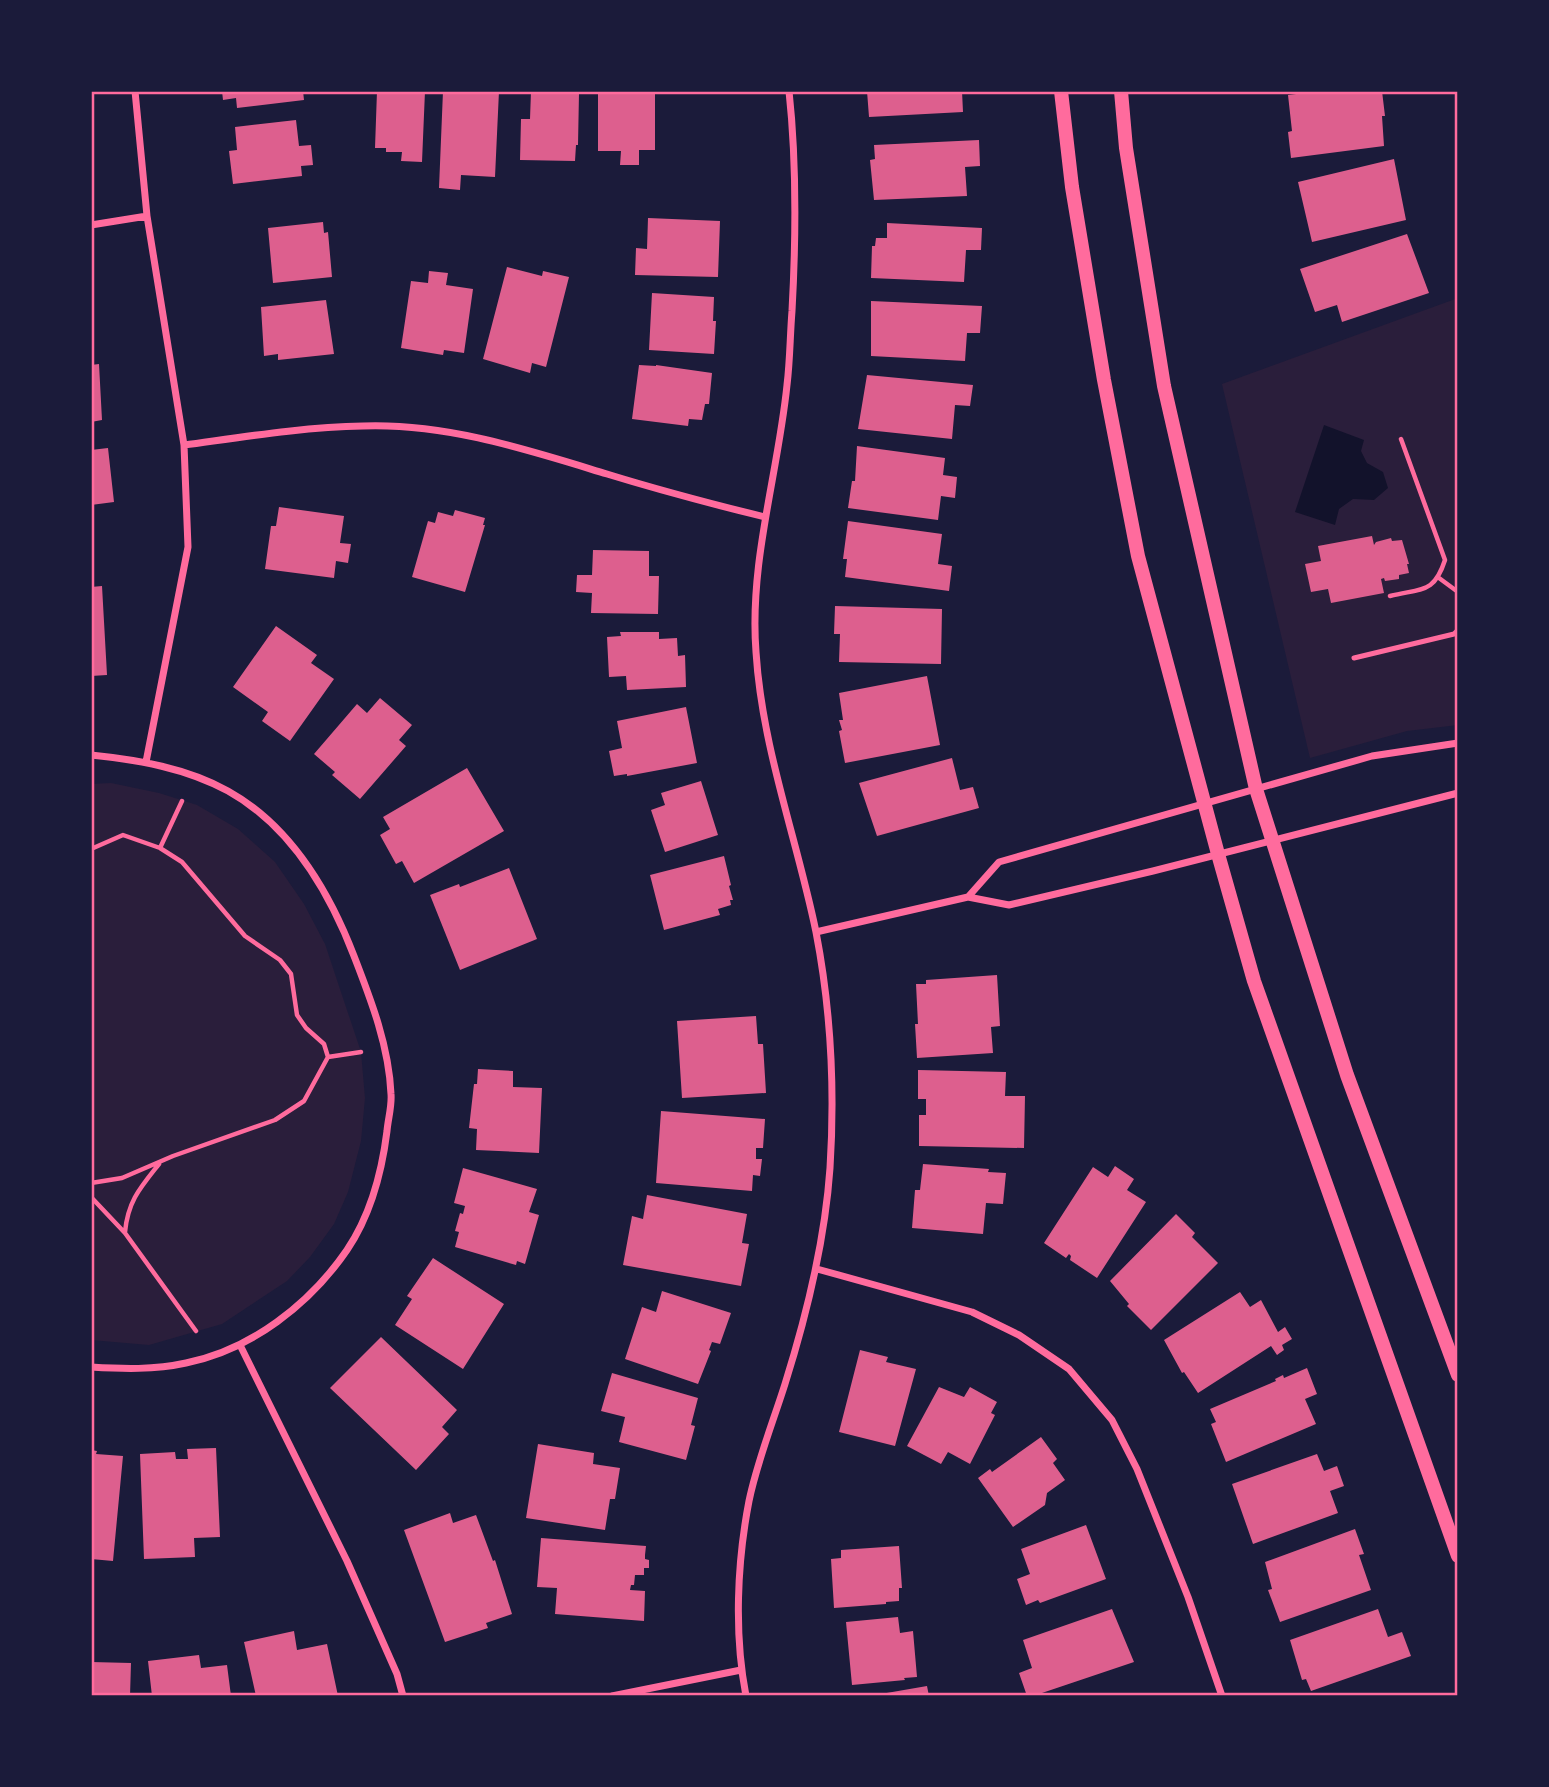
<svg xmlns="http://www.w3.org/2000/svg" width="1549" height="1787" font-family="'Roboto Condensed',sans-serif">
<rect width="100%" height="100%" fill="#1b1b3a"/>
<!-- green -->
<path fill="#2a1e3b" d="M1458,298V725L1407,731L1310,758L1222,384Z
M111,783L159,793L197,805L238,829L275,862L304,904L325,944L361,1052L365,1098L361,1141L348,1192L334,1224L310,1257L287,1281L222,1324L149,1345L91,1340V784Z"/>
<!-- water -->
<path fill="#12122b" d="M1324,425L1364,440L1361,451L1367,463L1383,472L1388,488L1374,500L1353,499L1339,509L1335,525L1295,512Z"/>
<!-- building -->
<path fill="#dd5f8e" d="M222,91H303L304,100L237,108L236,98L223,100Z
M377,91H425L422,162L401,161L402,152H386V148H375Z
M443,91H499L495,177L461,175L460,190L439,188Z
M531,91L579,93L578,145H576L575,161L520,160L521,119H530Z
M598,91H655V150H639V165H620L621,151H598Z
M867,91H962L963,112L869,117Z
M1321,91H1382L1385,116H1382L1384,146L1291,158L1288,132L1292,131L1288,95Z
M296,120L299,146L311,145L313,165L301,166L302,176L233,184L229,151L237,150L235,127Z
M979,140L980,166L965,167L967,196L874,200L870,160L875,159L874,145Z
M1394,159L1406,220L1312,242L1298,182Z
M648,218L720,221L718,277L635,275L636,248L647,249Z
M323,222L324,233L328,232L332,277L273,283L268,228Z
M887,223L982,228L981,250H966L964,282L871,278L872,246H875L876,238H887Z
M1407,234L1429,293L1342,322L1337,305L1315,312L1300,269Z
M507,267L542,276L543,271L569,277L546,367L532,363L530,373L483,359Z
M429,271L448,273L446,285L473,289L464,353L444,350L443,355L401,348L411,281L428,283Z
M652,293L714,297L713,321H716L714,354L649,350Z
M326,300L334,354L278,360V354L264,356L261,307Z
M871,301L982,306L980,333H967L965,361L871,356Z
M99,364L102,420L91,422V365Z
M639,365L656,366V365L712,373L709,404H705L702,420L689,419L688,426L632,419Z
M867,375L973,385L970,406L955,405L952,439L858,429Z
M857,446L945,458L943,475L957,477L955,498L941,496L938,520L848,508L852,481H855Z
M108,448L114,502L91,505V450Z
M279,507L344,516L340,543L351,544L348,563L336,561L334,578L265,569L271,526H276Z
M455,510L485,518L483,525H485L465,592L412,577L428,521L435,523L438,512L453,516Z
M848,521L942,534L938,564L952,566L949,591L845,577L847,559H843Z
M1372,536L1374,545L1376,542L1391,538L1392,541L1402,540L1409,564H1407L1409,573L1399,575V579L1385,581L1384,578L1381,579L1384,593L1331,603L1328,589L1311,592L1305,564L1321,561L1318,546Z
M593,550L649,551V576H659L658,614L591,613L592,593L576,592L577,575H592Z
M102,586L107,675L91,676V587Z
M835,606L942,609L941,664L839,662L840,634H834Z
M276,626L317,655L311,663L334,679L290,741L262,721L268,712L233,687Z
M620,632H659V639L677,638L678,656L685,655L686,687L627,690L626,676L609,677L607,637L621,636Z
M927,676L940,745L845,763L839,731L842,730L839,720H843L839,693Z
M380,698L412,725L399,740L406,746L360,799L332,775L335,772L314,754L357,704L367,713Z
M686,707L697,763L627,776V774L614,776L609,751L622,748L617,721Z
M952,758L960,790L973,787L979,808L877,836L859,783Z
M467,768L504,831L414,883L402,861L396,864L380,835L390,829L383,817Z
M701,781L718,835L665,852L651,810L665,805L661,793Z
M724,856L731,885L729,886L733,900H730L731,905L718,909L720,915L664,930L650,875Z
M509,868L537,939L460,970L430,895L459,884L460,887Z
M997,975L1000,1026L991,1027L993,1053L917,1058L915,1024H918L916,984H926V980Z
M756,1016L758,1044H763L766,1093L682,1098L677,1021Z
M478,1069L513,1071V1087L542,1088L539,1153L476,1150L477,1129L469,1128L474,1084H477Z
M918,1070L1006,1072L1005,1096H1025L1024,1148L919,1146V1115H926V1099H918Z
M661,1111L765,1119L763,1148H756V1159H762L760,1176L753,1175L752,1191L656,1183Z
M923,1164L989,1169L988,1172L1006,1173L1003,1204L986,1203L983,1234L912,1228L915,1190H920Z
M1115,1166L1134,1179L1127,1190L1146,1202L1097,1278L1070,1260L1071,1256L1069,1254L1066,1258L1044,1243L1093,1167L1108,1177Z
M463,1168L537,1189L529,1212L539,1215L525,1264L517,1261L516,1265L455,1247L459,1232L455,1231L460,1213L463,1214L465,1206L454,1203Z
M647,1195L747,1214L742,1243L749,1244L741,1286L623,1265L632,1216L643,1219Z
M1176,1214L1195,1233L1192,1237L1218,1263L1151,1330L1127,1306L1129,1304L1110,1281Z
M433,1258L504,1304L463,1369L395,1325L412,1299L407,1296Z
M662,1291L731,1313L720,1344L712,1342L709,1350L711,1351L698,1384L625,1359L642,1307L656,1312Z
M1240,1292L1250,1307L1261,1300L1278,1332L1285,1327L1292,1339L1282,1345L1284,1350L1277,1355L1271,1346L1198,1393L1184,1372L1182,1373L1164,1340Z
M381,1337L457,1410L442,1427L449,1434L416,1470L330,1388Z
M860,1350L888,1357L886,1362L916,1369L895,1446L839,1432Z
M1307,1368L1317,1394L1305,1399L1316,1424L1226,1462L1211,1424L1216,1422L1210,1409L1276,1381L1275,1379L1283,1375L1284,1378Z
M612,1373L698,1398L691,1425L695,1426L686,1460L619,1442L625,1417L601,1411Z
M939,1387L964,1397L970,1387L997,1402L991,1413L995,1415L970,1464L948,1452L941,1464L907,1446Z
M1041,1437L1057,1459L1053,1463L1065,1480L1047,1493L1045,1505L1013,1527L978,1478L990,1469L992,1472Z
M538,1444L594,1453L593,1464L620,1468L615,1499H610L605,1530L526,1518Z
M216,1448L220,1537L194,1538L195,1557L144,1559L140,1454L175,1452L176,1459H188L187,1449Z
M91,1450L97,1451L96,1454L123,1456L113,1561L91,1559Z
M1317,1454L1324,1471L1337,1466L1344,1486L1330,1491L1338,1513L1253,1544L1232,1484Z
M450,1513L453,1523L476,1515L493,1561L495,1560L512,1614L486,1623L488,1628L445,1642L404,1530Z
M1086,1525L1106,1579L1040,1603L1038,1600L1026,1605L1017,1579L1030,1574L1021,1549Z
M1355,1529L1364,1554L1359,1555L1371,1590L1280,1622L1268,1590L1272,1589L1265,1562Z
M541,1538L646,1546L645,1555V1559L649,1560V1568H644V1575H635L634,1585H631L630,1590L645,1591L644,1621L555,1614L557,1588L537,1587Z
M899,1546L902,1588H899V1601L886,1602V1604L834,1608L831,1559L841,1558V1550Z
M1112,1609L1134,1662L1033,1696H1027L1019,1673L1032,1668L1023,1640Z
M1378,1609L1388,1637L1402,1632L1411,1656L1311,1691L1306,1679L1302,1680L1290,1640Z
M898,1617L900,1633L913,1631L917,1677L904,1678L905,1680L852,1685L846,1622Z
M294,1631L297,1650L327,1644L338,1696H256L244,1642Z
M199,1655L201,1668L227,1665L231,1696H152L148,1661Z
M91,1662L131,1663L130,1696H91Z
M927,1686L929,1696H875V1695Z"/>
<g fill="none" stroke-linecap="round" stroke-linejoin="round">
<!-- path -->
<path stroke="#ff6b9d" stroke-width="4.5" d="M1439,578L1458,592
M1390,596C1422,588 1434,594 1445,560L1401,439
M160,848L182,801
M91,849L123,835L160,848L182,862L245,936L280,960L291,974L297,1015L306,1028L324,1044L328,1057L304,1101L275,1120L173,1156L122,1178L91,1183
M328,1057L361,1052
M91,1197L125,1233L196,1331
M125,1232C128,1201 140,1188 159,1164"/>
<!-- service -->
<path stroke="#ff6b9d" stroke-width="5" d="M1354,658L1454,634L1458,630"/>
<!-- minor -->
<path stroke="#ff6b9d" stroke-width="7" d="M135,91L147,216L184,445L188,547L146,762
M91,225L147,216
M184,445C243,437 304,427 363,426C447,423 528,450 607,474C659,490 712,504 765,517
M91,755C139,760 186,768 228,791C291,826 329,891 354,956C371,1000 389,1046 391,1094C392,1106 388,1119 387,1131C382,1171 370,1216 347,1250C310,1304 251,1350 186,1363C154,1370 123,1369 91,1367
M968,897L999,862L1372,756L1458,743
M816,932L968,897L1009,905L1153,871L1458,793
M817,1269L972,1312L1019,1335L1069,1369L1112,1420L1137,1469L1188,1597L1222,1696
M240,1345L347,1561L397,1674L403,1696
M612,1696L741,1670
M746,1696C734,1634 737,1563 749,1501C757,1462 773,1422 785,1384C807,1314 825,1241 830,1168C835,1089 831,1010 816,932C797,839 762,748 756,652C749,562 778,474 787,385C790,361 790,336 792,311C796,238 797,165 789,91"/>
<!-- secondary -->
<path stroke="#ff6b9d" stroke-width="14" d="M1061,91L1072,187L1104,380L1138,556L1218,854L1254,981L1458,1556
M1121,91L1126,148L1164,386L1256,789L1347,1075L1458,1375"/>
</g>
<!-- border -->
<rect width="1549" height="1787" fill="none" stroke="#1b1b3a" stroke-width="186"/>
<rect x="93" y="93" width="1363" height="1601" fill="none" stroke="#ff6b9d" stroke-width="2.5"/>
</svg>
